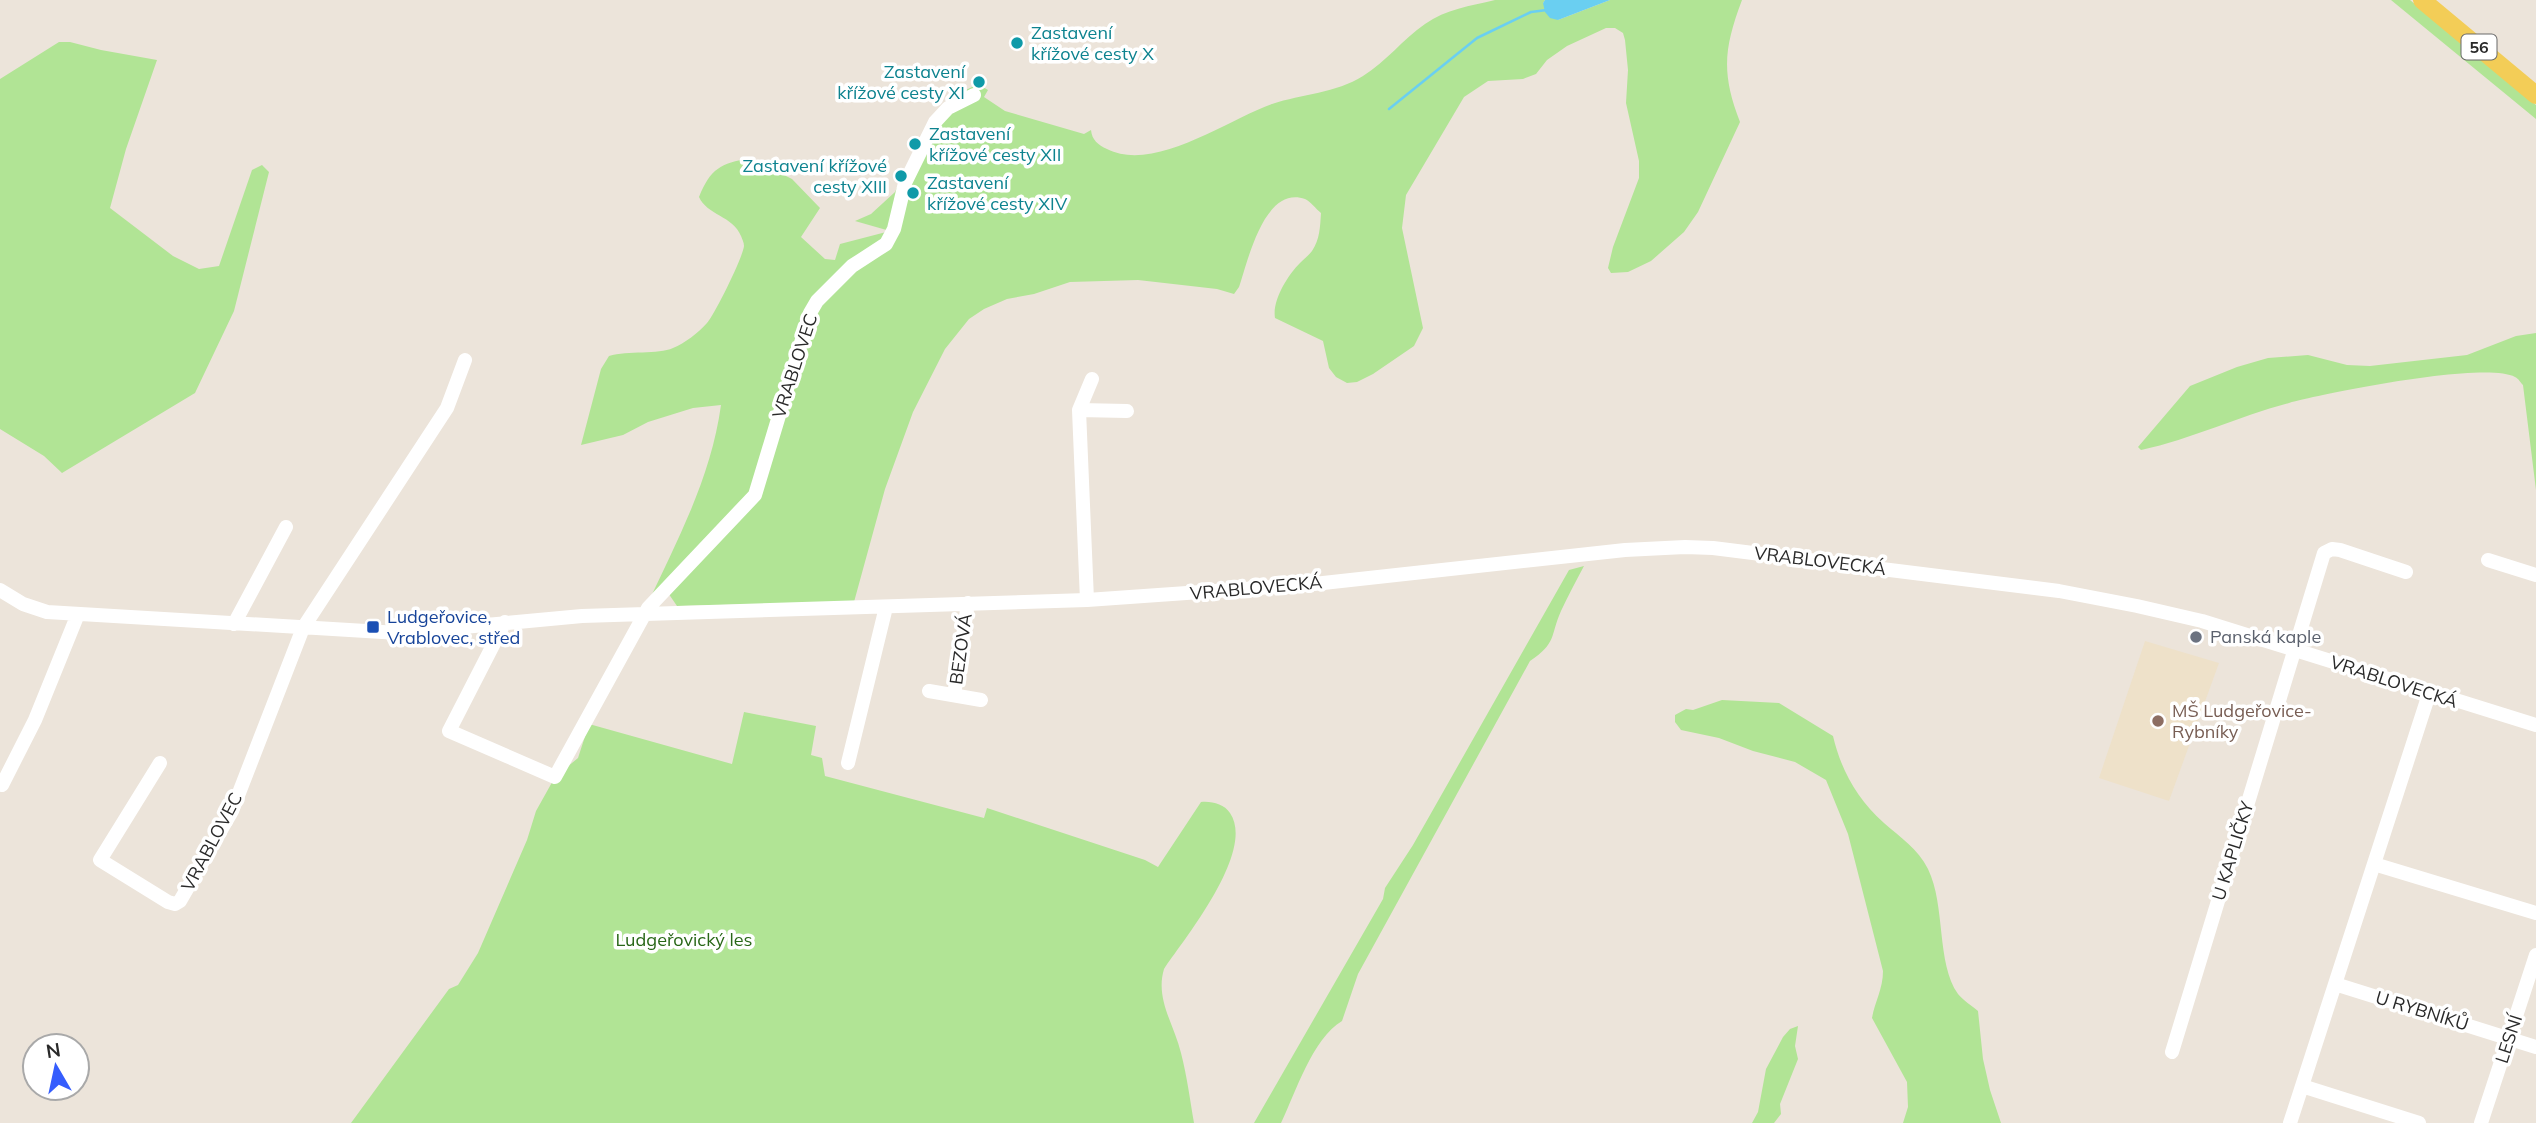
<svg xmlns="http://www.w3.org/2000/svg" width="2536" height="1123" font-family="Mulish,sans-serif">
<rect width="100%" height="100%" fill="#ece4da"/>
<!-- education -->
<path fill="#eee1c9" d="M2145,641L2219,663L2169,801L2099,778Z"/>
<!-- green -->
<path fill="#b1e495" d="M1495,0H1545L1543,3L1558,20L1610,0H1742C1724,48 1721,73 1740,122L1698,212L1684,232L1651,261L1628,272L1611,273L1608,268L1613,247L1639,178V161L1626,103L1628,70L1625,40L1623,33L1615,28H1606L1567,46L1547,60L1536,74L1523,79L1488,81L1464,97L1406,195L1402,228L1423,328L1414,346L1373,374L1357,382L1347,383L1336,377L1329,368L1323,341L1275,318C1272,300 1288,275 1300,263C1304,259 1309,255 1312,251C1320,239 1320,227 1321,213C1316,209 1310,201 1305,199C1264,185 1248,261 1239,287L1234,294L1217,289L1138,280L1070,282L1034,294L1007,299L984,309L969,319L945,349L913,412L885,489L854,602L677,606L664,587L646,607C677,541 711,478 721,405L693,408L648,422L623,435L581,445L601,369L609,356C628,350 658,355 673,348C685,343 698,333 707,323C715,314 743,257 744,246C744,242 742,239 741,236C733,216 707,215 699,197C711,168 720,164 750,158L792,179L820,208L801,237L825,259L835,260L840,244L890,231L855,221L871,214L895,192L928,124L952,97L978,84L988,90L984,97L1005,111L1084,134L1091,130C1092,140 1098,145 1107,149C1154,173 1227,120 1272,104C1302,94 1336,93 1363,76C1386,62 1403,39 1425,24C1446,9 1470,6 1495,0Z
M2391,0H2410L2536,105V119Z
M59,42H70L101,50L157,60L126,149L110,208L173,256L199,269L219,266L252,170L262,165L269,172L234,311L195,393L62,473L44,456L0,429V79Z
M2536,333V490L2523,385C2520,382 2519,379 2515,377C2485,361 2326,393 2289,403C2239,416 2192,439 2141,450L2138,447L2190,386L2237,367L2268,358L2308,355L2347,365L2370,366L2467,355L2516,336Z
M1584,566C1576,581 1568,596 1561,611C1550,636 1557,643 1530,661L1358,974L1342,1021C1312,1039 1296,1092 1281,1123H1254L1383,899L1385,888L1413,845L1569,570Z
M1722,700L1779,703L1833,736C1841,770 1857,799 1884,823C1900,837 1918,849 1928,869C1946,906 1936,963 1958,994C1963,1000 1972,1006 1978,1011L1983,1059L1990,1090L2001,1123H1903L1908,1107L1907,1082L1872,1018C1875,1001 1883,989 1883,971L1848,834L1826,780L1795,762L1753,751L1719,738L1681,730L1675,722V715L1686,709L1693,710Z
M744,712L816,726L811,755L822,758L825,776L984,818L987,808L1145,860L1158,867L1201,802C1212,801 1224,804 1230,813C1256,851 1185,938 1164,969C1155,999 1174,1024 1181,1053C1187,1076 1190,1100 1194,1123H351L449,989L458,985L478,953L527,840L536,811L555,777L578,758L589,724L732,764Z
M1798,1026L1795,1046L1798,1059L1780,1104L1781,1114L1774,1123H1752L1758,1112L1766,1069L1783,1037L1790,1029Z"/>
<!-- water -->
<path fill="#6acff1" d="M1545,0H1610L1558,20L1550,18L1545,12L1543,3Z"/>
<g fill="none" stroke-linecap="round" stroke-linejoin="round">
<!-- stream -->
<path stroke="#6acff1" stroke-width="2.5" d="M1389,109L1477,38L1531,12L1547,10"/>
<!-- minor -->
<path stroke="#fff" stroke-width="14" d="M1079,410L1127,411
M2488,560L2536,575
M0,590L23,604L47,612L399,633L582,616L1087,600L1314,584L1625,550L1685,547L1713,548L2059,591L2137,606L2202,621L2536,725
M1087,600L1079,410L1092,379
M505,622L449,731L555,777L648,608L755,495L810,313L817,301L852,266L886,244L894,229L905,183L935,122L948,108L974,95
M234,624L286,527
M929,691L981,700
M954,695L968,603
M160,763L100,860L168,902L175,904L180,901L232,811L303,628L447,408L465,360
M848,763L886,607
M2,785L35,720L78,614
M2374,864L2536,913
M2335,984L2536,1047
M2172,1052L2324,553L2332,549L2340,550L2406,572
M2302,1086L2419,1123
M2290,1123L2429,694
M2481,1123L2536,955"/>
<!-- major -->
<path stroke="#f3cd57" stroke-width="18" d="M2422,0L2536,95"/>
</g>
<!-- markers -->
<g fill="#0f9aa8" stroke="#fff" stroke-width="2.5">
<circle cx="1017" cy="43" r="7"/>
<circle cx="979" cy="82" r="7"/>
<circle cx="915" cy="144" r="7"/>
<circle cx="901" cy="176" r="7"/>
<circle cx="913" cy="193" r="7"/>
</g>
<rect fill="#1a4fb4" stroke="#fff" stroke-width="2.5" x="366" y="620" width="14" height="14" rx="3.5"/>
<circle fill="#6b7280" stroke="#fff" stroke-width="2.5" cx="2196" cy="637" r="7"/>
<circle fill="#8d6e63" stroke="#fff" stroke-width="2.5" cx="2158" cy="721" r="7"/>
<g text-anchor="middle" stroke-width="7" stroke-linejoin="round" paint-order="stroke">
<!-- shield labels -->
<rect fill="#fff" stroke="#696969" stroke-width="2" x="2461.5" y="34.5" width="35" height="25" rx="5"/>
<g font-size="16" font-weight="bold" fill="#292929">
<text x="2479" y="53">56</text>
</g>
<!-- culture labels -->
<g font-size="18" fill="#0d838f" stroke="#fff" text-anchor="start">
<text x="1031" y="39">Zastavení<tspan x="1031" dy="21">křížové cesty X</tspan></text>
<text x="965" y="78" text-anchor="end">Zastavení<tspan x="965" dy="21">křížové cesty XI</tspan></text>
<text x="929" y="140">Zastavení<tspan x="929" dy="21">křížové cesty XII</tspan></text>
<text x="887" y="172" text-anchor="end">Zastavení křížové<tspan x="887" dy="21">cesty XIII</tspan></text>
<text x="927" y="189">Zastavení<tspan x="927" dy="21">křížové cesty XIV</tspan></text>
</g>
<!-- street labels -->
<g font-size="18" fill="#292929" stroke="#fff">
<text transform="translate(795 366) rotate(-72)" y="6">VRABLOVEC</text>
<text transform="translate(1820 561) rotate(7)" y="6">VRABLOVECKÁ</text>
<text transform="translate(1256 588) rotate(-5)" y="6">VRABLOVECKÁ</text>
<text transform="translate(961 649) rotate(-82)" y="6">BEZOVÁ</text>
<text transform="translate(2394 682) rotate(18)" y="6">VRABLOVECKÁ</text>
<text transform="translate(212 842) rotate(-62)" y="6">VRABLOVEC</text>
<text transform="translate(2233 851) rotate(-73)" y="6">U KAPLIČKY</text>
<text transform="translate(2422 1011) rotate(17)" y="6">U RYBNÍKŮ</text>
<text transform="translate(2509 1039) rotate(-72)" y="6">LESNÍ</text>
</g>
<!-- transit labels -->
<g font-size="18" fill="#164399" stroke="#fff" text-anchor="start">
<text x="387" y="623">Ludgeřovice,<tspan x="387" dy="21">Vrablovec, střed</tspan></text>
</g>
<!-- worship labels -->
<g font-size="18" fill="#5b616d" stroke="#fff" text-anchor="start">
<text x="2210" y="643">Panská kaple</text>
</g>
<!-- education labels -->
<g font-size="18" fill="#785e54" stroke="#fff" text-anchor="start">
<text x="2172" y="717">MŠ Ludgeřovice-<tspan x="2172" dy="21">Rybníky</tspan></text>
</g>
<!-- park labels -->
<g font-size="18" fill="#296718" stroke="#fff">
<text x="684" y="946">Ludgeřovický les</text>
</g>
</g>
<!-- north arrow -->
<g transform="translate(56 1067) rotate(351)"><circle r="33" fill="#ffffff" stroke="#a9a9a9" stroke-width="2"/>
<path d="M0-5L12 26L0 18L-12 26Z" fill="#355dfd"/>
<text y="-10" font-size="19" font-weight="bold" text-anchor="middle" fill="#292929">N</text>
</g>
</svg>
